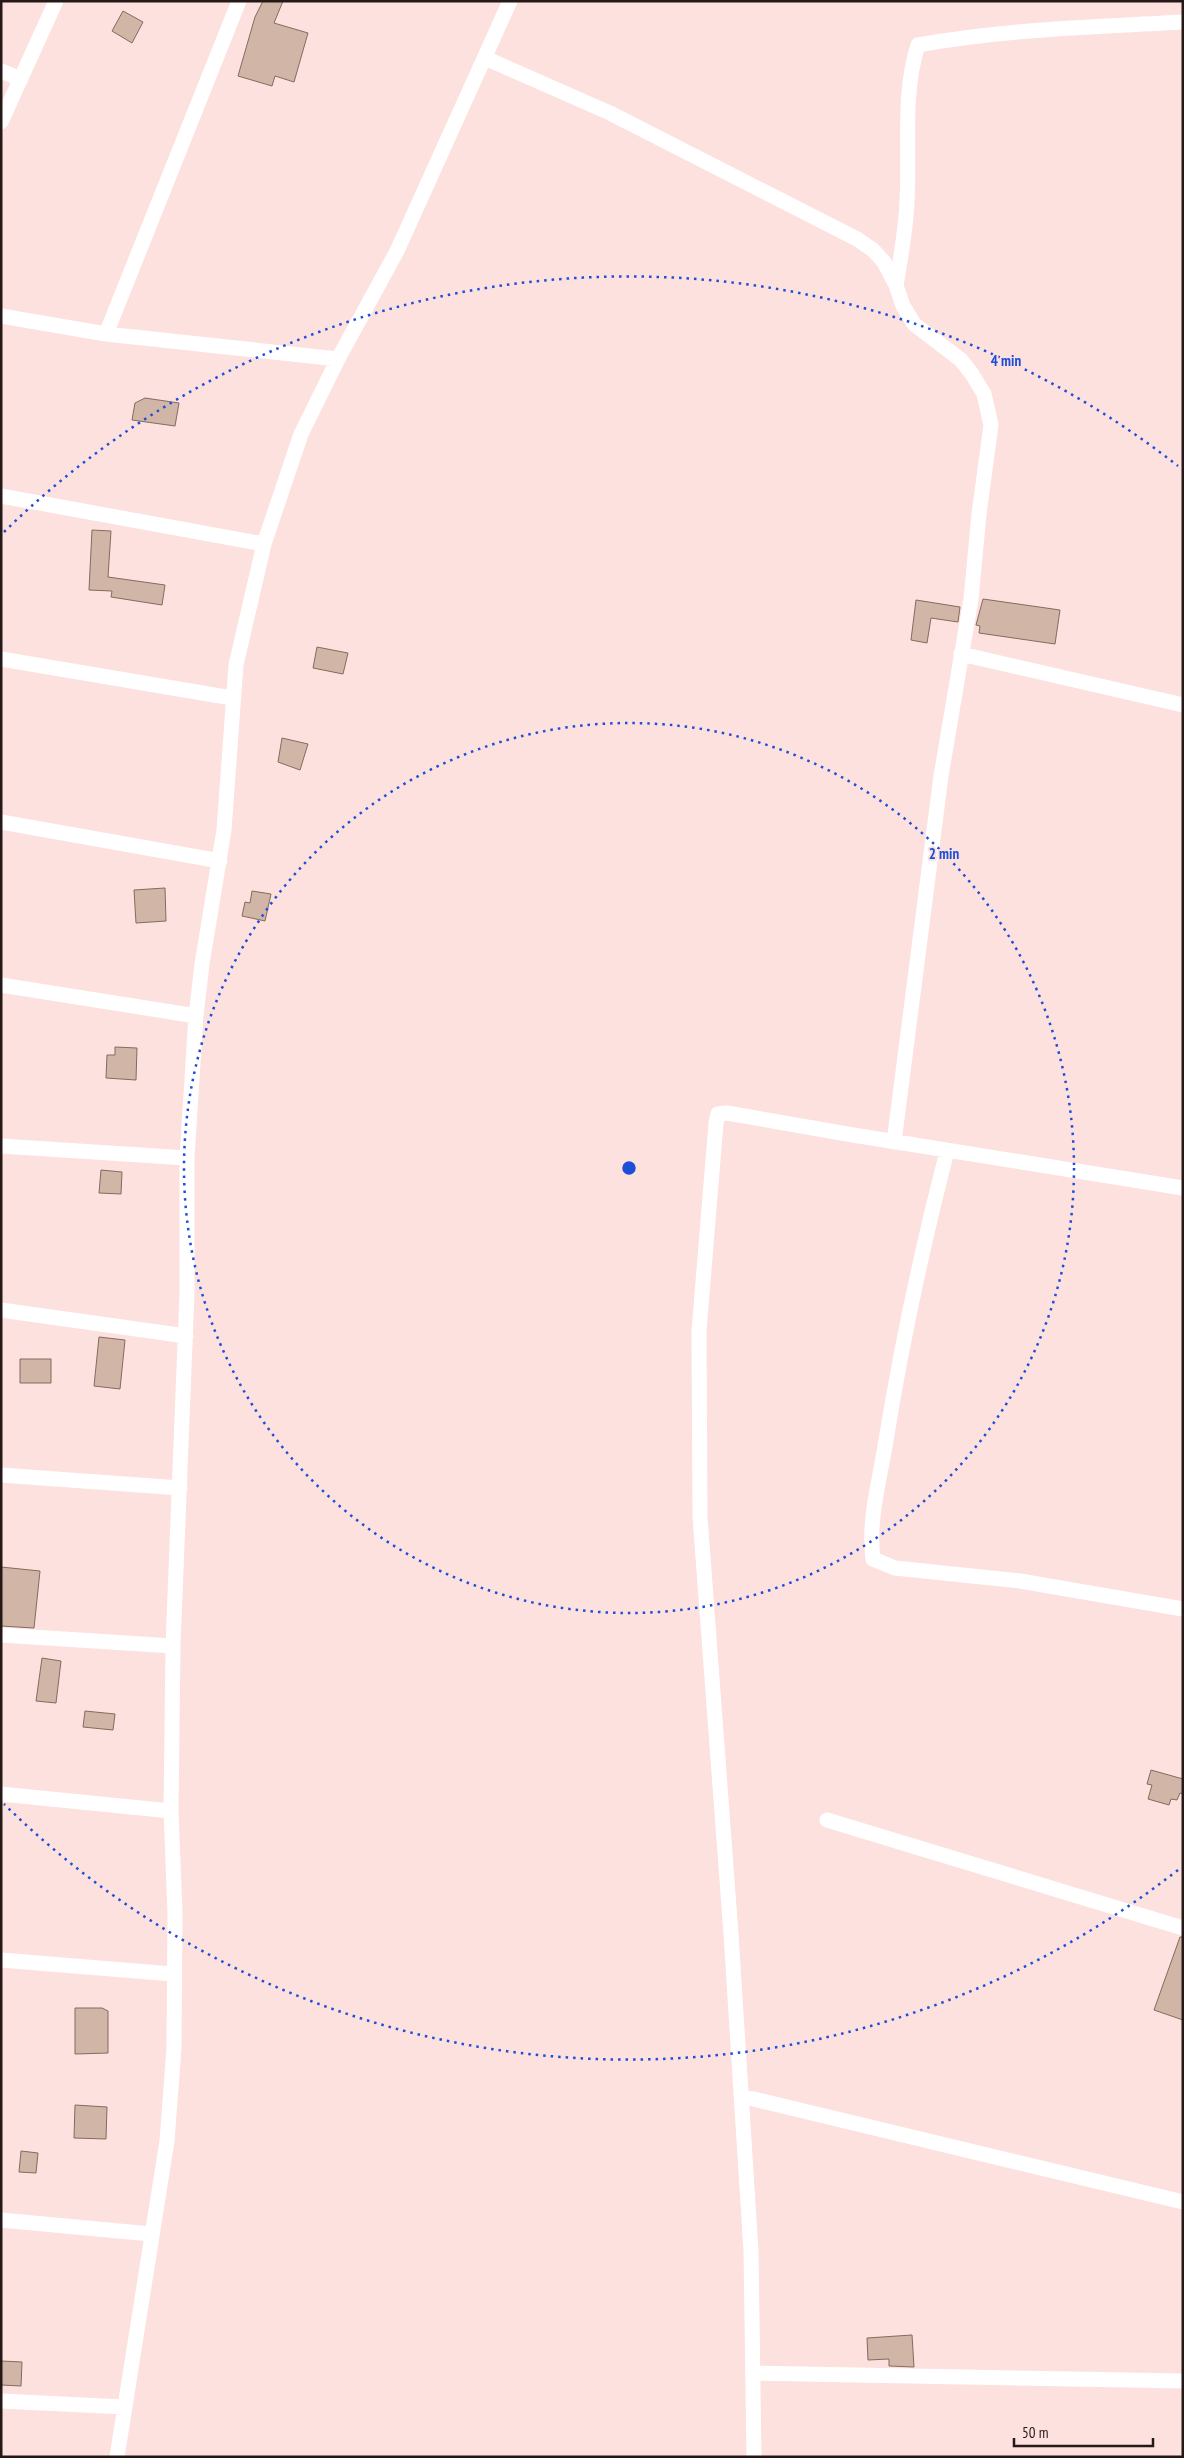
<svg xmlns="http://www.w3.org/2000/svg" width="1184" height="2458" font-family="'PT Sans Narrow',sans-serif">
<rect width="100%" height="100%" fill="#fce1df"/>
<!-- building -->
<path fill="#d1b6a7" stroke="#836b5d" d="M263,1H283L274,23L308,33L294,82L275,76L272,86L238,76L255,17Z
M123,11L143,22L132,43L112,31Z
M145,398L179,403L175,426L132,420L135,403Z
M92,530L111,531L108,577L165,585L162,605L111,597L112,591L89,590Z
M983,599L1060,610L1055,644L979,633L980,626L976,625Z
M916,600L960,607L958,622L931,618L927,643L911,640Z
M317,647L348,653L343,674L313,668Z
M282,738L308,744L300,770L278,762Z
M165,888L166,921L136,923L134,890Z
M252,891L271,894L265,921L242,916L245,902L250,903Z
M115,1047L137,1048L136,1080L106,1078L107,1055H115Z
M101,1170L122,1172L121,1194L99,1193Z
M99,1337L125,1340L120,1389L94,1386Z
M20,1359H51V1383H20Z
M1,1567L40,1571L34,1628L1,1626Z
M42,1658L61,1661L56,1703L36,1701Z
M85,1711L115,1714L113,1730L83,1727Z
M1151,1770L1183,1779V1794L1180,1793L1177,1800L1171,1799L1169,1805L1148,1799L1152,1785L1147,1784Z
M1180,1937H1183V2020L1154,2010Z
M75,2008H102L108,2011V2053L75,2054Z
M75,2105L107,2107L106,2139L74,2138Z
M21,2151L38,2153L36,2173L19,2172Z
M912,2335L914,2367L889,2366V2359L868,2360L867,2338Z
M1,2361L22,2362L21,2386L1,2385Z"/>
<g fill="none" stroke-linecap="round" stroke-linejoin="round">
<!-- minor -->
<path stroke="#fff" stroke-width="15" d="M485,58L610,113L857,239L873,250L884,262L896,285L903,306L914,324L961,360L972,374L984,394L991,425L979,514L971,599L941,776L894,1142
M1,71L21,79
M1,122L56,1
M896,285C901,257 906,229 907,201C910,150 902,94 918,45C1005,29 1095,27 1183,22
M1,316L106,334L338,359
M106,334L239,1
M1,496L264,544
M961,654L1183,705
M1,659L232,698
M1,822L220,861
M1,985L196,1016
M1,1146L187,1158
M947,1151C922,1248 901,1347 885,1446C879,1483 868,1521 873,1559L895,1568L1020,1581L1183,1609
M1,1310L186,1336
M1,1475L180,1488
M1,1635L173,1646
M1,1794L171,1811
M827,1820L1183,1928
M1,1960L173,1974
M741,2096L1183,2202
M1,2220L151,2234
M753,2373L1183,2381
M1,2401L125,2407
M117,2457L167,2141L174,2048L175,1914L171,1811L173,1646L187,1293V1158L196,1016L202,964L224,830L236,665L264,544L301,434L338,359L397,251L510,1
M754,2457L751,2251L731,1934L700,1517L699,1331L716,1123L718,1114L727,1113L853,1135L1183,1188"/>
</g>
<!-- distance rings -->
<g fill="none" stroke="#1d4ed8" stroke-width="2.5" stroke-dasharray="2.5 5">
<circle cx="629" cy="1168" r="445"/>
<path d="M1178 1870A891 891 0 0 1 4 1804M4 532A891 891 0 0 1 1178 466"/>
</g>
<circle cx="629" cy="1168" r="8" fill="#1d4ed8" stroke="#fce1df" stroke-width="2.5"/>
<g font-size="15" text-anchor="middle" font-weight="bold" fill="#1d4ed8" stroke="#fce1df" stroke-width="4" stroke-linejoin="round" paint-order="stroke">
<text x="1006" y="366">4 min</text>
<text x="944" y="859">2 min</text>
</g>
<!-- border -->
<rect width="1184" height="2458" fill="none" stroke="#251918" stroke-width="5"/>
<!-- scale -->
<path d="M1014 2438v8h139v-8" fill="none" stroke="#251918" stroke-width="2.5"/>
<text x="1022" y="2438" font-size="15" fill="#251918" stroke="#fce1df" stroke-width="4" paint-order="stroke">50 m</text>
</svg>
